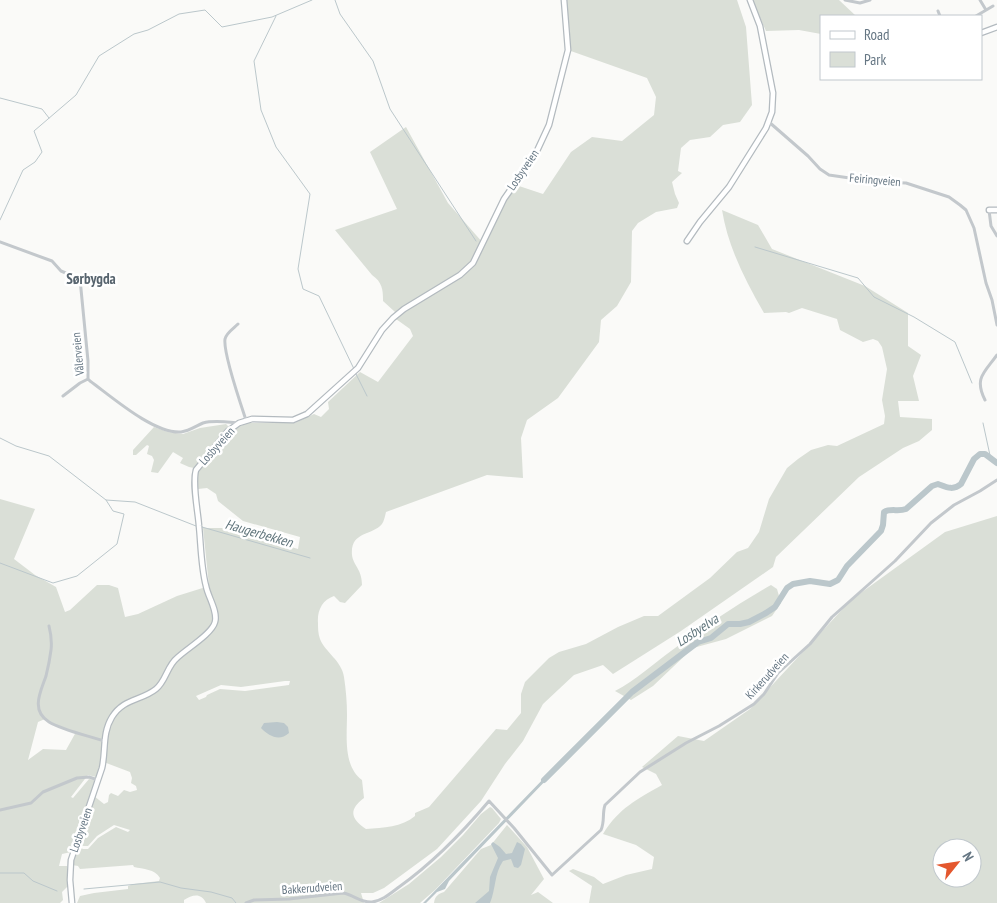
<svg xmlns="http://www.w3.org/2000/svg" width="997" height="903" font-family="'PT Sans Narrow',sans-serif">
<rect width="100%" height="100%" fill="#fafaf8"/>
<!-- green -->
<path fill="#dadfd7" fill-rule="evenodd" d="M564,0H737L746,27L752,105L740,122L723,125L710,137L690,140L681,148L678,171L682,173L672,182L675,194L679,203L677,208L656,212L638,223L632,231L631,282L617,306L601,320L599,342L558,398L527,420L521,438L523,478L487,475L386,512C385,516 384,521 382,524C372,536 350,531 352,555C353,565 362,569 362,585L345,603L340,602L334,596C322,600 317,611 318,623C318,628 318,634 320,639C325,652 342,661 344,677C346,690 347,703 347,715C347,736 343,766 362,780L364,798C348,810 351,819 366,829C383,828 402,827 415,816V813L429,807L496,729L507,730L521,713V694L525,682L549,658L559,652L586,644L618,627L644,616H658L710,578L737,552L748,548L759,532L769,499L787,468L798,459L811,450L828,445L837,446L884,424L885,416L882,400L887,369L882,347L878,341L873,339L863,342L840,330L837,319L802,308L789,313L786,312L764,313C745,280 728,247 722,210L758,225L772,249L865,286L908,313V346L921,355L913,376L919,401H898L900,417L932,419V430L919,441L903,448L859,477L776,557L773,567L681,631L613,674L603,665L574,675L543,704L523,741L505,764L481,801L437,849L384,888L373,893H361L364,903H206C201,892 192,895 184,900V903H77L80,896L94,893L128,889V886L134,884L159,881L160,878C155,869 143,869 134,867L133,865L80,869L78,866L72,865L78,846L83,849H88L98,838L116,827L128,832L130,830L114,825L97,836L88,846H83L79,842L94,796L104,804L108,802L109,795L111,793L118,796L124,790L130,792L137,790L136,786L131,783L132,778L130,772L101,761L96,777L88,775L71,797L73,798L89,779L95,780L71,852L62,854L59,866H67L68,886L62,892L63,900L60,903H0V499L35,509L14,559L35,575L56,587L65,612L70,610L97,585H109L118,588L125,617L138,614L177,596L209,586L203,528H226L298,549L300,537L243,521L218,501L216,494L207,488L198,489L197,476L199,469L189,467L180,463L183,458L173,452L158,473L151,472L154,460L152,456L147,454L149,446L147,445L136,455H133V450L154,427L168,432L183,434L200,428L226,424L232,430L247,423H295L314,414L321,417L329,409L328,402L360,372L378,382L413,336L410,329L396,319L395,312L383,301C383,289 382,282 372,275L335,230L397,209L370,152L406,127L448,203L483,243L513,184L543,194L571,152L592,137L622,141L654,115L656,97L647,78L568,50ZM285,681H290L289,685L245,691L220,689L207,695L206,697L199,700L196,696L221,685L241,687ZM45,719L50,723L76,732L66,750L43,749L28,760L38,722Z
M752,0H839L856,16H821V34L799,30L766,31Z
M997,516V903H589L592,886L569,871L573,869L594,877L603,884L626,875L652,869L654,857L636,845L603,834C619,808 636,800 662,785L656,774L642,767L678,736L704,741L750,709L851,600L945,532ZM942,848H972V878H942Z
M771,585L777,589L781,603L772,616L726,639L693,648L653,686L631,700L615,691C636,680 653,664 671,651C703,627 736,605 771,585Z
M490,807L492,808L501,819L499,823L435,890L420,903H379L409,884L441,857L463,835L481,814Z
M507,825L527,847L544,879L531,895L538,892L553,903H434C435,896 438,894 444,892L481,849L491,845Z"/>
<!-- water -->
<path fill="#bbc7cb" d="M277,722L284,723L288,727L289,733C279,742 269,736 261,728L264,723Z
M549,773L551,775L449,881L445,889L437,892L426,903H423Z
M493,842L500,847L506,854L512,853L517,842L521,844L525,849L521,865L518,868L514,867L511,859L503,861C494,874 496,889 490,903H475L489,891L490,877L498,858L491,844Z"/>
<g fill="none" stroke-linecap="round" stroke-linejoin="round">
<!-- stream -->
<path stroke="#bbc7cb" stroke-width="1" d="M335,0L340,14L373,61L390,109L476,241
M276,16L254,61L261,110L276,147L310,194L298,269L303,289L319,296L354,369
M0,98L42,109L49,118
M0,220L23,170L35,162L42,152L34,131L76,95L99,56L134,34L148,30L179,14L205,10L222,27L272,17L312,0
M755,247L858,278L874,297L914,317L955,342L972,383
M356,374L367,396
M983,423L991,460
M0,438L16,446L49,456L106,500L135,502L196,526
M202,527L310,558
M0,563L53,583L77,576L117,544L124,514L113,511L106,500
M0,873H24L33,881L57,891
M84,889L160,882L181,888L211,892L232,898L236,903"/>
<!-- river -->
<path stroke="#bbc7cb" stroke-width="6" d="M544,780L632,692L698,642L711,638L728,624H740L749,622L766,613L775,607L787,588L793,584L810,581L830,584L838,580L847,566L881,531L883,525L884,512C891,508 898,512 906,509L932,486L938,484C946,487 953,491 961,484L974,459L980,454H985L997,463"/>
<!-- secondary casing -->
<g stroke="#b3babf" stroke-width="7">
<path id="secondary" d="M981,33L997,27
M989,210H997
M687,241L700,222L729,187L766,128L772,112L773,93L760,26L750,0
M72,903L70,880L71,860L102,768C106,751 102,733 112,717C124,698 141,701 156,689C166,681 167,666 177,658C186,649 212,634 215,622C218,611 208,597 206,586C201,567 201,546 199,526C198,511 192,484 196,470L228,431L239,423L252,419L293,420L307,414L358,368L382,330L393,318L404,309L460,275L473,263L504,199L536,153L549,125L568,50L564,0"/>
</g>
<!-- street -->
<path stroke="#c3c8cc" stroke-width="3" d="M845,0L860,3L870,0
M980,0L986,10
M938,11L940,16
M976,16L993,6
M769,122L808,156L820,169L829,175L877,182L906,183L949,197L960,205L966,210L974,228L986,283L992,300L997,325
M989,210L991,226L997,236
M0,242L52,261L61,271L80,279L88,361V379L90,381C112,397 154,434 181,432C189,431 196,426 203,423C214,420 227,422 238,423
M238,324C234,328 226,333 225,339C223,353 241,405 246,420
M63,396L80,383L88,379
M985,400C974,378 984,373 997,355
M49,626C51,634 52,642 51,650C50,658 48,668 46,676C41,691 30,710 49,722C62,730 89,736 104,741
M0,810L31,803L43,792L77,778L89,777L98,780
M246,903L254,900L289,899L343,893C354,895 361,903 372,902C382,901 391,893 399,887C434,862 462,833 489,801L514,828L552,875L601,830C605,821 602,814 605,805L640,772L686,743L719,726L754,704L764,694L778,673L810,644L832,617L895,561L931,523L954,505L980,491L997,480"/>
<!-- secondary -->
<use href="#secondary" stroke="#fff" stroke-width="4.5"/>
</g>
<g text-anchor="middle" stroke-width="5" stroke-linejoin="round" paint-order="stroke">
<!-- street labels -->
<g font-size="12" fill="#657683" stroke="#fff">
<text transform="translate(523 170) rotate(-56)" y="4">Losbyveien</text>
<text transform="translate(875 180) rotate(5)" y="4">Feiringveien</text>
<text transform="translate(78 354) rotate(-95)" y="4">Vålerveien</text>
<text transform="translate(217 446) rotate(-48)" y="4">Losbyveien</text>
<text transform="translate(767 676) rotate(-48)" y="4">Kirkerudveien</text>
<text transform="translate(81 830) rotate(-71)" y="4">Losbyveien</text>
<text transform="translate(312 888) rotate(-4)" y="4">Bakkerudveien</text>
</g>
<!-- water labels -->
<g font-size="14" font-style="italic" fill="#60757c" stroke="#fff">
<text transform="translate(259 533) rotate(16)" y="5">Haugerbekken</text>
<text transform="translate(697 630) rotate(-33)" y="5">Losbyelva</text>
</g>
<!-- quarter labels -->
<g font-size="15" font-weight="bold" fill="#57646e" stroke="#fff">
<text x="91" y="284">Sørbygda</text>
</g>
</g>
<!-- legend -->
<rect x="820" y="15" width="162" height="65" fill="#ffffff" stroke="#c1c8cd"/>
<rect x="830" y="31" width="25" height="8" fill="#ffffff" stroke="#c1c8cd"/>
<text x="864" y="40" font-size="15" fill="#657683">Road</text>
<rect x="830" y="52" width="25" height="15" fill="#dadfd7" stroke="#c1c8cd"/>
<text x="864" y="65" font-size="15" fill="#657683">Park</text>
<!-- north arrow -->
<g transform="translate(957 863) rotate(60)"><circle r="24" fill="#ffffff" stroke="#c1c8cd"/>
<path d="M0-4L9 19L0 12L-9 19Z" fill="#e4572e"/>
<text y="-8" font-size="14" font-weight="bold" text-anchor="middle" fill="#657683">N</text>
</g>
</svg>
